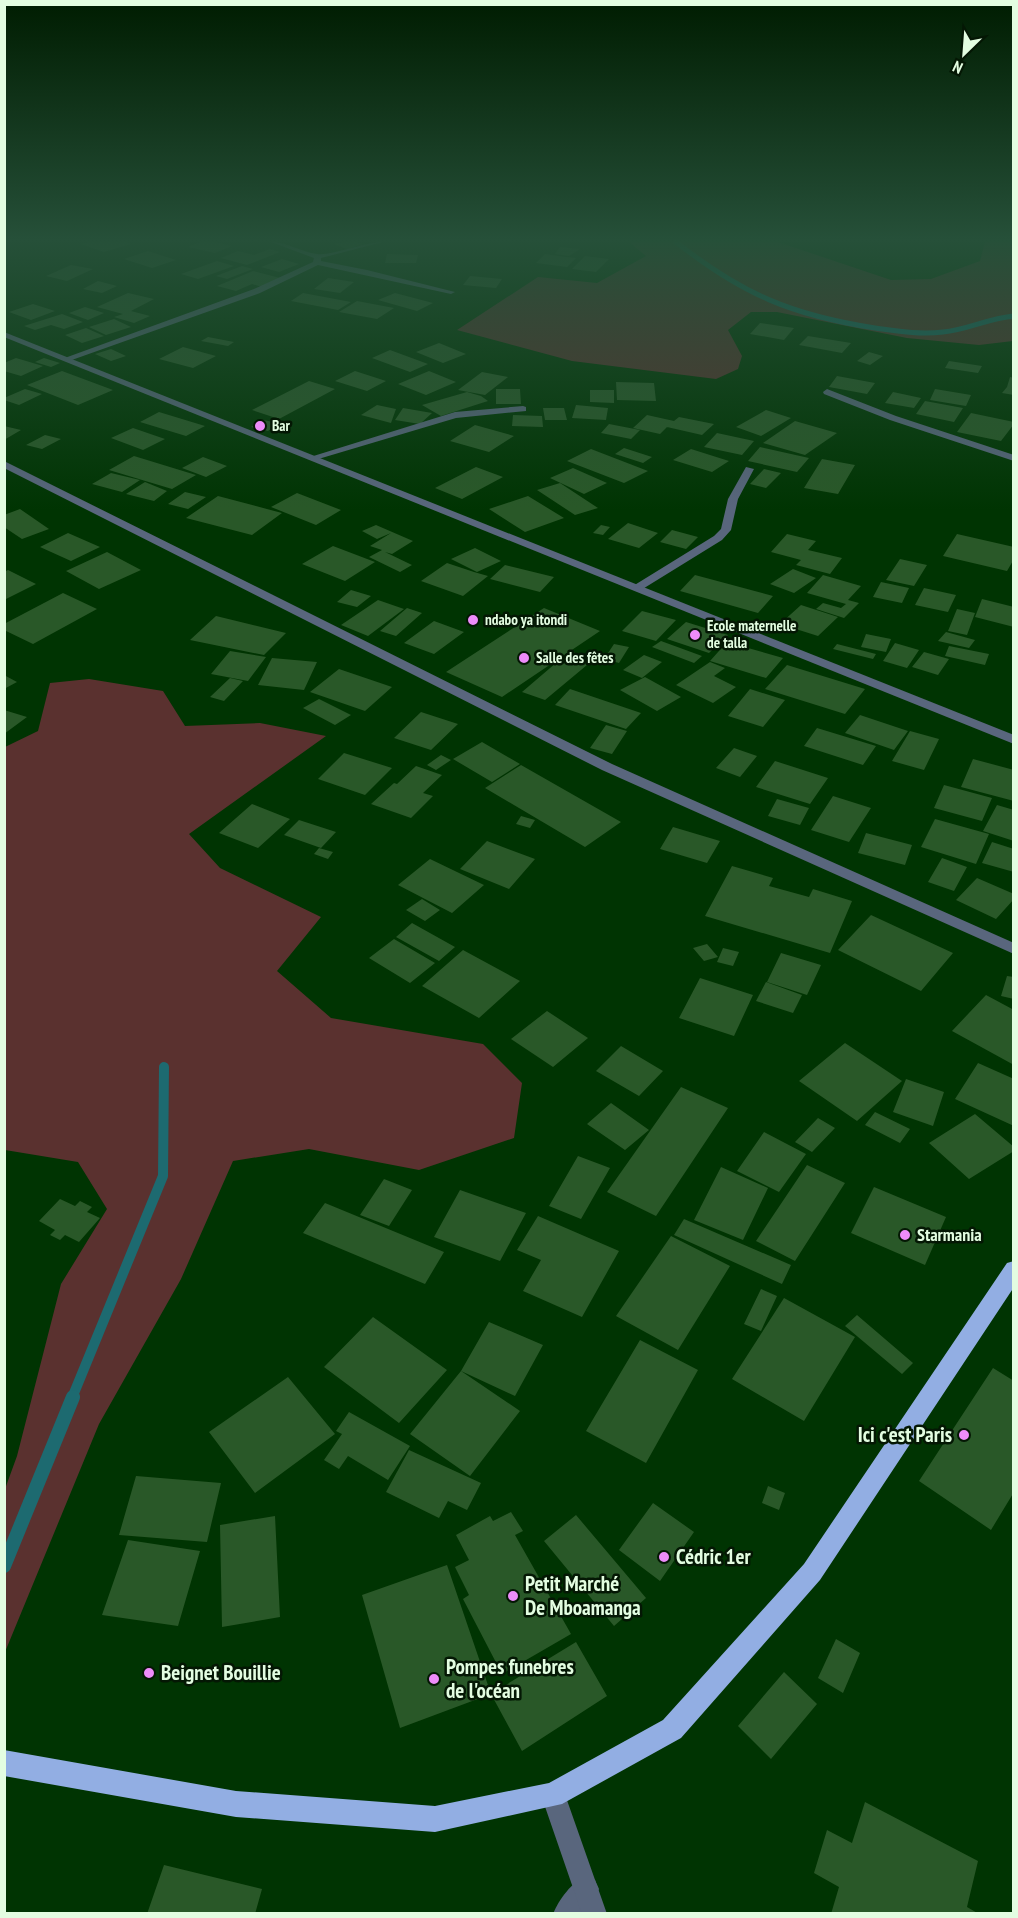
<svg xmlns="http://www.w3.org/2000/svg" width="1018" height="1918" font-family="'PT Sans Narrow',sans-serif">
<rect width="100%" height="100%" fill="#003402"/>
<!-- green -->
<path fill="#5a312f" d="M629,242H778L891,280L931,279L980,261L985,242H1013V341L979,345L907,338L777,312H751L728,330L742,356L738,369L716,379L572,361L457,330L538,277L597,283L646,256Z
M89,679L163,691L185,726L260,723L326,736L189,834L220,868L321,917L277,971L331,1018L483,1044L522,1083L514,1138L419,1170L309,1149L233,1161L181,1279L99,1424L5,1652V1489L17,1456L61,1284L107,1209L78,1162L5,1150V747L38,731L50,683Z"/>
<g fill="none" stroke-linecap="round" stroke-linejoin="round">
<!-- stream-far2 -->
<path stroke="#1d6a70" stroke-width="5" d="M676,242C742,294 791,315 875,328C897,331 920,335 943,332C967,330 989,318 1014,316"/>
<!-- stream-far1 -->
<path stroke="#1d6a70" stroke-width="10" d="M72,1398L163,1176L164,1067"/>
<!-- stream -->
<path stroke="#1d6a70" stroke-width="14" d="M4,1566L73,1397"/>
</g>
<!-- building -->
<path fill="#295828" d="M90,242H126L131,244L104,252L81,244Z
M200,242H215L232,246L215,253L188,247Z
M343,242H356L363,244L347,249L334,244Z
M560,247L580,249L569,256L555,254Z
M270,249L280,252L247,265L221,258L238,251L254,255Z
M148,251L176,260L152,268L124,259Z
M387,254L418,255L416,263H385Z
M545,254L566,257L576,258L567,267L536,263Z
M585,256L609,259L596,272L572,269Z
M282,259L299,264L279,272L261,267Z
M217,261L234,266L198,279L181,274Z
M71,265L93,269L67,281L46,276Z
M242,266L253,269L227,279L216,276Z
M253,271L280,278L262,287L252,284L236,291L217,286Z
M470,276L502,279L496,288L463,285Z
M328,278L354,282L340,293L314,289Z
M98,281L117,286L102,293L83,289Z
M128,293L154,299L131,311L150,316L134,323L114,317L123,314L97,307Z
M303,293L351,302L338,310L291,301Z
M395,293L433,303L417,311L378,300Z
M357,301L394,308L377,319L339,312Z
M33,304L55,311L31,320L9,312Z
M85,307L104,313L88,320L69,313Z
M62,314L83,322L64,329L51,325L35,330L24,326Z
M114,319L131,327L106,335L89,327Z
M760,323L794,328L784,340L750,334Z
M86,328L104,336L82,343L65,335Z
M808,336L851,343L842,353L799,345Z
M208,337L234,342L228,346L201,341Z
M439,343L466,354L443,363L416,352Z
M183,347L216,356L193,368L159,359Z
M111,349L126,356L111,361L95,354Z
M390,350L428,364L410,372L372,358Z
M869,352L883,356L870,365L857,361Z
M16,358L43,366L21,376L4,371V363Z
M44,358L60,363L51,367L35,362Z
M949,361L982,366L978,373L945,368Z
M62,371L113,390L78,405L27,385Z
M355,371L386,381L367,391L335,381Z
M429,371L456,382L426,395L398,384Z
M482,372L508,377L485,395L458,390Z
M837,376L875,383L867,394L829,387Z
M1010,377L1014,378V395L1002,393L1007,387Z
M309,381L335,389L279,419L252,410Z
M616,382L654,383L656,401L617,400Z
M25,389L42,394L19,405L4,400V398Z
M496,389H520L521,404H496Z
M935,389L971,395L966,406L930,400Z
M590,390H614V403L590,402Z
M467,392L481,396L488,401L441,416L422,405Z
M893,392L921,398L914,408L885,403Z
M925,401L963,408L954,422L916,414Z
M377,405L396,409L391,423L361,415Z
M576,405L608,408L606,420L572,418Z
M403,408L432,413L420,424L395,420Z
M543,408H564L567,420H545Z
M766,410L791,418L761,436L736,427Z
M159,412L205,426L186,436L140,422Z
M971,413L1014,422V424L1001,441L957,432Z
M513,415L542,416L543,427L512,426Z
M647,415L674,421L679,417L714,424L702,435L667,427L673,421L660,434L633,428Z
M263,420L279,423L268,431L251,427Z
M795,421L837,433L805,455L763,443Z
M609,424L640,430L631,439L601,433Z
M475,425L514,436L489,452L450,441Z
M4,426L21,430L4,440Z
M133,428L165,439L143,450L111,438Z
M717,433L754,441L742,455L704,447Z
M45,435L61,439L42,449L26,445Z
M760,447L809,458L797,472L748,461Z
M624,448L652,457L643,463L615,454Z
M591,449L648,471L624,483L567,461Z
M691,449L729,461L712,472L673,460Z
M134,456L196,475L172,489L109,470Z
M203,457L227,466L206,477L182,468Z
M822,459L855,465L838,494L804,488Z
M476,467L503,477L462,499L435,488Z
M573,468L607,483L584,494L550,478Z
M764,469L781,473L766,488L750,484Z
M111,473L140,480L122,492L92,484Z
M145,482L167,491L154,501L126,494Z
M560,483L598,508L575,515L537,490Z
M185,492L206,497L188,509L168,504Z
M297,493L341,510L316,525L271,507Z
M218,496L282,513L252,535L186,518Z
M528,496L564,518L525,532L489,509Z
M20,509L49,529L22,539L4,527V515Z
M628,523L658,533L639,548L608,539Z
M376,525L413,541L392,554L385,552L412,565L400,572L369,557L382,550L370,546L391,533L377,539L362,531Z
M601,525L610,527L603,535L593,533Z
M672,530L698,537L686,549L660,542Z
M68,533L100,547L71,561L40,547Z
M787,534L816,541L808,550L842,558L830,574L796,565L801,560L771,552Z
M957,534L1014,547V559L1007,571L943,556Z
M333,546L375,562L345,581L302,564Z
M475,548L501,561L477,572L451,559Z
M107,552L141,570L99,589L66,571Z
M900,559L927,565L914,586L886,580Z
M447,563L474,572L488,576L463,596L421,581Z
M505,565L554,577L540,592L490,579Z
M793,569L816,578L794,593L770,584Z
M8,570L36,584L4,600V572Z
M695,575L773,596L758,613L680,591Z
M823,575L861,586L848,600L859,603L844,618L816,609L823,603L841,608L846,604L807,593Z
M881,582L909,588L902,603L873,597Z
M924,588L956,595L948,612L915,605Z
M351,590L371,596L357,607L337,602Z
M63,593L97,609L33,644L4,630V624Z
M982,599L1014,607V627L975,617Z
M378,600L404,609L368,636L341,625Z
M801,605L838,617L818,636L780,624Z
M407,608L422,613L396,636L380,631Z
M544,608L600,631L502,697L446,672Z
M957,609L975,613L967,635L948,631Z
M642,611L676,620L656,641L622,631Z
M216,616L286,633L264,655L190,640Z
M434,621L464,632L434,654L404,643Z
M686,622L728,635L709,653L667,639Z
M946,632L975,640L969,648L938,641Z
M866,634L891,639L886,652L861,647Z
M661,641L702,656L694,663L652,647Z
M727,642L783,658L766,678L710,661Z
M895,643L919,650L907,668L883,661Z
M614,644L629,647L619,663L604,659Z
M837,644L876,654L873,659L833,649Z
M949,646L989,654L985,665L945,656Z
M230,651L266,657L248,681L211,674Z
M570,651L593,660L545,700L522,692Z
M924,652L949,659L938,675L912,667Z
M644,655L662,662L642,678L623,670Z
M272,658L317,662L304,690L258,685Z
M710,662L725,668L714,676L736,687L713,703L676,685Z
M787,665L865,689L845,714L765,689Z
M339,669L392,687L365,711L310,692Z
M4,675L17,682L4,689Z
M645,677L681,697L657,711L620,690Z
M230,678L243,681L224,701L210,697Z
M570,689L641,713L626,729L555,705Z
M750,689L785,700L763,727L728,716Z
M319,699L351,715L335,725L303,708Z
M4,710L27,717L4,734Z
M421,712L458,724L431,750L394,738Z
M860,715L908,731L894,750L845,733Z
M606,725L627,731L612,754L590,748Z
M817,728L876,746L863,765L804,746Z
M910,731L939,739L924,770L892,761Z
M482,742L520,764L492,782L453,759Z
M734,748L757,756L740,777L716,768Z
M344,753L392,768L365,795L318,779Z
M441,755L451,760L436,770L427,765Z
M973,759L1014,770V801L961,787Z
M775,761L828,778L810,804L756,787Z
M521,765L621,822L585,847L485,788Z
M416,766L442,775L423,793L433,796L411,818L371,804L394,783L397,784Z
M944,785L992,798L982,821L934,808Z
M833,796L871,808L849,842L811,830Z
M777,799L809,808L800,825L768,816Z
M252,804L290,819L258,848L219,833Z
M997,805L1014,810V841L983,831Z
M521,816L535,820L530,828L516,824Z
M935,819L989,834L976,864L921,847Z
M299,820L336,832L321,848L284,835Z
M673,827L720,841L707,863L660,849Z
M866,833L912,845L905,865L858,853Z
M487,841L535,859L509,889L460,869Z
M992,842L1014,849V872L982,863Z
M319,848L333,852L328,859L314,854Z
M942,858L967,867L954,891L928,882Z
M430,859L484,885L452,913L398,885Z
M732,866L773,878L769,886L809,897L813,889L852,901L830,953L705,916Z
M977,878L1014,894V899L996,919L956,900Z
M422,899L440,910L425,921L406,910Z
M871,915L953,953L921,991L838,950Z
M412,923L455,947L439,961L396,937Z
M394,939L435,963L410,983L369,958Z
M707,944L718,957L704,961L693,948Z
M723,948L739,952L733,966L717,962Z
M463,950L520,981L479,1018L422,986Z
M781,953L821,965L807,995L767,982Z
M1007,976L1014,977V999L1001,996Z
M700,978L753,995L734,1036L679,1018Z
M766,982L802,995L793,1013L756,1001Z
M986,995L1014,1010V1065L952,1031Z
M547,1011L588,1038L553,1067L511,1039Z
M845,1043L902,1081L857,1121L799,1081Z
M621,1046L663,1071L639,1096L596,1071Z
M978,1063L1014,1079V1126L955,1099Z
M906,1079L944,1092L933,1126L893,1112Z
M681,1087L728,1108L656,1216L607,1192Z
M611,1103L649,1130L625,1150L587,1124Z
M875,1112L910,1129L900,1143L865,1125Z
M975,1114L1014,1147V1151L969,1179L929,1143Z
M818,1118L835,1128L812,1152L795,1142Z
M764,1132L806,1154L779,1192L737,1171Z
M578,1156L610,1168L581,1219L549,1206Z
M807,1165L845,1183L795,1261L756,1241Z
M721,1167L768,1188L743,1240L694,1220Z
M384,1179L412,1190L389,1226L360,1215Z
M874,1187L946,1217L925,1265L851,1233Z
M460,1190L526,1213L500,1261L434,1237Z
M60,1199L75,1206L80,1201L92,1207L87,1212L100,1218L79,1242L65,1235L60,1240L50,1235L55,1230L39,1221Z
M325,1203L444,1252L425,1284L303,1233Z
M538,1216L619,1251L582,1317L523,1291L541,1260L517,1250Z
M684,1219L791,1265L782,1284L674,1235Z
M671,1236L730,1266L678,1350L616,1316Z
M761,1289L777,1296L761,1331L744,1324Z
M784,1298L855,1337L804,1421L732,1379Z
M857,1315L913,1363L902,1374L845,1326Z
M373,1317L447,1370L399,1423L324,1367Z
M489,1322L543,1345L515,1396L461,1371Z
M640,1340L698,1370L646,1463L586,1431Z
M993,1368L1014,1381V1492L991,1530L919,1481Z
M461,1371L520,1411L470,1476L410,1434Z
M288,1377L335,1434L255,1493L209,1432Z
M349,1412L410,1446L388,1480L348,1456L339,1469L324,1460L342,1434L336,1431Z
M409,1450L481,1483L467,1510L448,1501L439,1518L386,1492Z
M136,1476L221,1483L207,1542L119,1535Z
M768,1486L785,1493L779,1510L762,1503Z
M653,1503L694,1532L660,1581L619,1550Z
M511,1512L523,1531L515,1535L571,1634L502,1674L463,1599L469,1595L455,1567L469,1560L456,1535L490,1516L493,1521Z
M576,1515L646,1598L614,1626L544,1541Z
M275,1516L280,1617L222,1627L220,1525Z
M128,1540L200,1551L178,1626L102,1615Z
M447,1565L491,1694L400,1728L362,1595Z
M836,1639L860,1653L843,1693L818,1678Z
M576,1642L607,1696L522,1751L491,1694Z
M784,1672L817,1704L771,1759L738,1726Z
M865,1802L978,1861L967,1907L979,1914H831L839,1887L814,1873L827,1830L852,1843Z
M164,1865L262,1889L255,1914H147Z"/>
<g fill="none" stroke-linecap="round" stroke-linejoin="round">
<!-- service -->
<path fill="#59667d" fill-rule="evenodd" d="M586,1876L595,1880L599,1889L595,1898L582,1914H553C559,1899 572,1882 586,1876Z"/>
<!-- minor -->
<path fill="#59667d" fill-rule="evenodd" d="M271,242C287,242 301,252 317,254C332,256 364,242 383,242L321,258V261L367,270L455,292L451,294L318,265L260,293L69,361L62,359L254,289L313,262L314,258Z
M827,389L896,416L1014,455V461L890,420L824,394L823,392Z
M523,406L526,407V411L456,418L315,460L307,458L455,412Z
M4,461L612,764L1014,943V954L602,770L4,468Z
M746,467L754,469L738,499L731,530L722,540L641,590H633V586L714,536L721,529L728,499Z
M553,1783L562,1786L607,1914H582L541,1795L544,1786Z"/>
<!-- tertiary -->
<path fill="#59667d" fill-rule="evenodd" d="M4,332L1014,735V744L4,337Z"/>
<!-- trunk -->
<path fill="#92aee3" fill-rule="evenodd" d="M1014,1261V1287L820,1580L681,1738L562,1804L435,1832L236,1817L4,1776V1750L236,1791L435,1806L549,1783L663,1720L804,1564L1007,1263Z"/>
</g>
<!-- sky -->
<linearGradient id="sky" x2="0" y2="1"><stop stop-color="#001d01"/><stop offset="0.47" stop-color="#265039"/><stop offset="1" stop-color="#265039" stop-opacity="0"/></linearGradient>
<rect width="1018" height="510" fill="url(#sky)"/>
<!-- markers -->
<g fill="#ed8cf9" stroke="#041704" stroke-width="2">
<circle cx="260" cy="426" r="6"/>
<circle cx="473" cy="620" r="6"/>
<circle cx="695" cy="635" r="6"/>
<circle cx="524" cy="658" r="6"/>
<circle cx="905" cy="1235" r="6"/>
<circle cx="964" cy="1435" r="6"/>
<circle cx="664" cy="1557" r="6"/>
<circle cx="513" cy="1596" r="6"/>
<circle cx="149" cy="1673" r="6"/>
<circle cx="434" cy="1679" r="6"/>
</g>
<g text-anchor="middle" stroke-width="5" stroke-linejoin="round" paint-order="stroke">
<!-- far-poi labels -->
<g font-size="15" font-weight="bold" fill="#e3fde1" stroke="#041704" text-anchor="start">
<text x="272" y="431">Bar</text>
<text x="485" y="625">ndabo ya itondi</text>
<text x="707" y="631">Ecole maternelle<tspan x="707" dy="17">de talla</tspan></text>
<text x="536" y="663">Salle des fêtes</text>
</g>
<!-- poi labels -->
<g font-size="18" font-weight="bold" fill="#e3fde1" stroke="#041704" text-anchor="start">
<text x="917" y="1241">Starmania</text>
</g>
<!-- near-poi labels -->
<g font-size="21" font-weight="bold" fill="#e3fde1" stroke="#041704" text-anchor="start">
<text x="952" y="1442" text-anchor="end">Ici c'est Paris</text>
<text x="676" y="1564">Cédric 1er</text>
<text x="525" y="1591">Petit Marché<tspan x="525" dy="24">De Mboamanga</tspan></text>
<text x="446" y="1674">Pompes funebres<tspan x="446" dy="24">de l'océan</tspan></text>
<text x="161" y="1680">Beignet Bouillie</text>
</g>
</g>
<!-- border -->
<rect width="1018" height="1918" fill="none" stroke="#e3fde1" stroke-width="12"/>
<!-- north arrow -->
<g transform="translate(964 54) rotate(205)" stroke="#041704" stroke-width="4.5" paint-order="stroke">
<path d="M0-4.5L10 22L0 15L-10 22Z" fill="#e3fde1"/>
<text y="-9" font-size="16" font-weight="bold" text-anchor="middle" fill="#e3fde1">N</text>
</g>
</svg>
